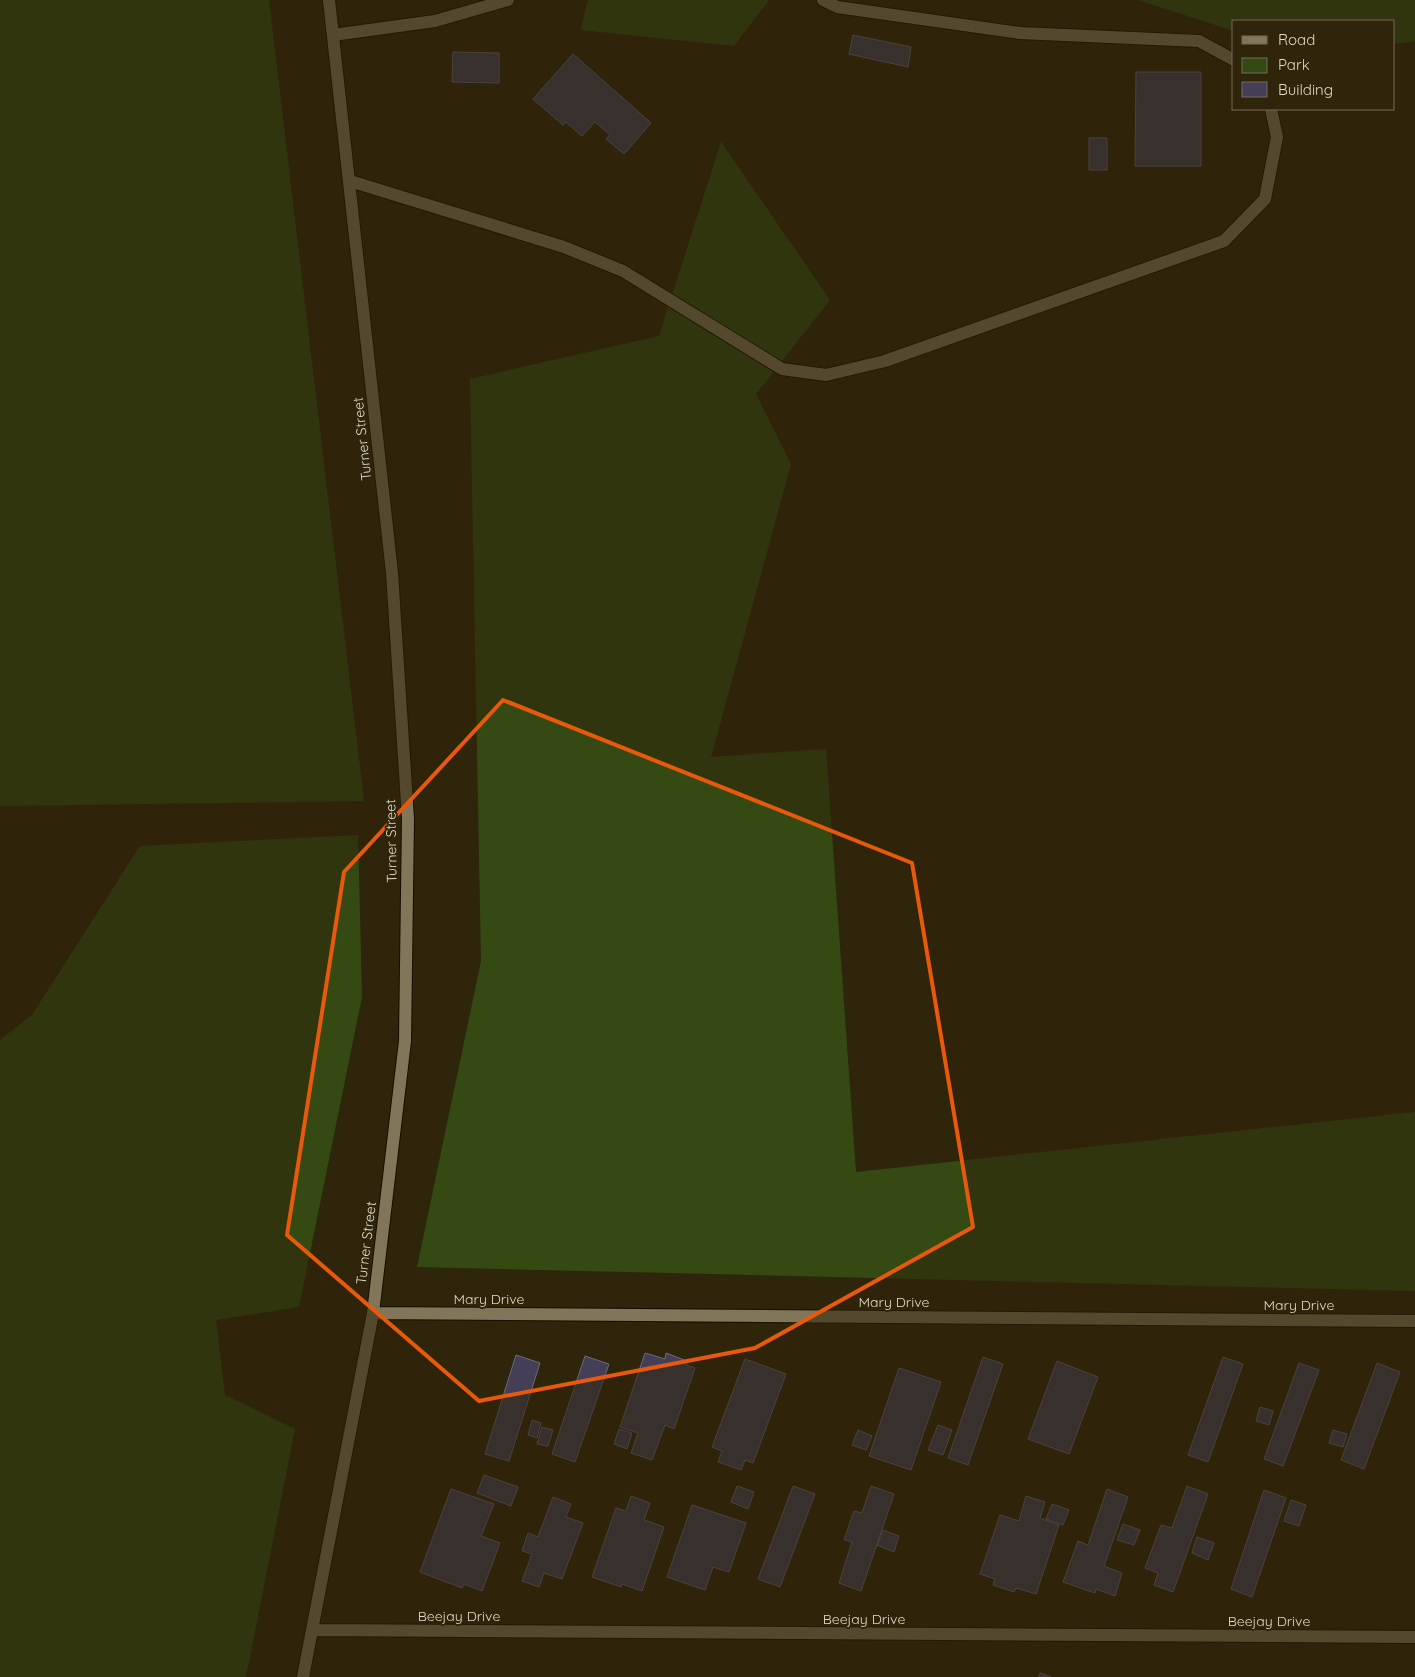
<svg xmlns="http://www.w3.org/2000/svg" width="1415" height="1677" font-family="Quicksand,sans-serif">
<rect width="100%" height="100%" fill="#2f250a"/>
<!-- green -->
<path fill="#344a12" d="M0,0H269L364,801L0,806Z
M588,0H769L734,46L581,30Z
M1138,0H1415V41L1394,44V21H1234V31Z
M721,142L830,300L756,394L791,464L711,757L826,749L856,1172L1415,1112V1291L417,1267L481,961L470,379L659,336Z
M358,835L362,997L299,1307L216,1320L225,1395L295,1429L246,1677H0V1040L32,1015L140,846Z"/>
<!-- building -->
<path fill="#443e57" stroke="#6e6783" d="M853,35L911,47L908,67L849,54Z
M453,52L499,53V83L452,82Z
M573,54L651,123L624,154L606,139L610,135L595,122L582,136L566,122L563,125L533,99Z
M1136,72H1201V166H1135Z
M1089,138H1107V170H1089Z
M645,1353L665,1359L666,1353L687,1361L686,1365L695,1368L674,1429L665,1425L652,1460L631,1453L638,1433L620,1427Z
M516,1355L540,1363L509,1461L485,1454Z
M585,1356L609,1364L575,1462L552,1454Z
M983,1357L1003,1364L968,1465L948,1458Z
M1223,1357L1243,1364L1208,1462L1188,1455Z
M745,1359L786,1374L753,1463L745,1460L741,1470L718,1462L722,1451L712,1447Z
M1057,1361L1098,1377L1069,1454L1028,1439Z
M1299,1363L1319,1370L1283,1466L1264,1459Z
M1377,1363L1400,1372L1364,1469L1341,1460Z
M899,1368L941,1382L911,1470L869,1456Z
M1260,1407L1273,1411L1269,1425L1256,1421Z
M532,1420L541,1423L537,1438L528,1435Z
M938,1425L952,1430L943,1455L928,1450Z
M542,1427L553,1430L548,1446L537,1444Z
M619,1429L632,1433L627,1449L614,1444Z
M858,1430L872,1436L866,1450L852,1445Z
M1333,1430L1347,1434L1343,1447L1329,1443Z
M484,1475L518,1487L511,1506L477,1493Z
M737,1486L754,1492L748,1509L731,1502Z
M793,1486L815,1494L780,1587L758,1579Z
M871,1486L894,1494L861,1591L839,1583L852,1542L844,1540L854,1511L862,1513Z
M1187,1486L1208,1494L1173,1592L1154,1585L1158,1573L1145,1568L1161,1525L1172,1528Z
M451,1489L494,1504L481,1536L500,1543L482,1591L464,1584L462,1588L420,1572Z
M1107,1489L1128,1497L1104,1566L1122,1573L1115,1596L1096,1589L1095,1593L1063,1582L1078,1541L1088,1545Z
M1264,1490L1286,1498L1252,1597L1231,1589Z
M631,1496L650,1503L644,1520L664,1527L642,1591L622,1584L621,1587L592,1577L616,1508L626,1511Z
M1026,1496L1045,1502L1040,1518L1059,1525L1036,1594L1016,1588L1014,1592L993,1585L995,1579L980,1574L1000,1515L1019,1521Z
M553,1497L571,1504L566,1517L583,1523L562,1579L544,1573L539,1587L522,1581L532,1554L522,1551L528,1533L538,1537Z
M1291,1500L1306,1505L1299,1526L1284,1521Z
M1052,1504L1069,1510L1063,1525L1046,1519Z
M692,1505L746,1523L729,1572L713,1567L705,1590L667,1577Z
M1123,1524L1140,1530L1134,1545L1117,1540Z
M883,1530L899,1536L894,1552L877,1545Z
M1197,1537L1214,1543L1208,1560L1192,1553Z
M1040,1673L1051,1677H1039Z"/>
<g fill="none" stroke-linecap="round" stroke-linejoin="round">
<!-- minor casing -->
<g stroke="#170d00" stroke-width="14">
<path id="minor" d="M823,0L837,7L1020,33L1199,41L1234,60
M333,35L435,21L508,0
M350,181L564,247L623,271L782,369L826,375L885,361L1224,241L1265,199L1277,137L1271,109
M373,1313L1415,1321
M313,1630L1415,1637
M303,1677L373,1313L405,1041L408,819L392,573L329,0"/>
</g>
<!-- minor -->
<use href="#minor" stroke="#817659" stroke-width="12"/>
</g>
<!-- marked area -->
<path d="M0 0H1415V1677H0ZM503,700L912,863L973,1227L755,1348L479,1401L287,1235L344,872Z" fill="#2f250a" fill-opacity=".55" fill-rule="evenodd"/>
<path fill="none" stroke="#e8590c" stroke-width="4" stroke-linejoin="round" d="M503,700L912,863L973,1227L755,1348L479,1401L287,1235L344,872Z"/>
<g text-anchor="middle" stroke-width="4" stroke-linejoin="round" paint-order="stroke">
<!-- street labels -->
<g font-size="14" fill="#dfd9ca" stroke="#2f250a">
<text transform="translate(362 439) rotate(-96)" y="5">Turner Street</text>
<text transform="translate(391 841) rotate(-91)" y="5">Turner Street</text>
<text transform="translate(366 1243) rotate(-83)" y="5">Turner Street</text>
<text x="489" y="1304">Mary Drive</text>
<text x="894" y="1307">Mary Drive</text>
<text x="1299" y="1310">Mary Drive</text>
<text x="459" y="1621">Beejay Drive</text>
<text x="864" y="1624">Beejay Drive</text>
<text x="1269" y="1626">Beejay Drive</text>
</g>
</g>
<!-- legend -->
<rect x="1232" y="20" width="162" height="90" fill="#2f250a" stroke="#756d57"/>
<rect x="1242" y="36" width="25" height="8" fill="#817659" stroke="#756d57"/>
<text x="1278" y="45" font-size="15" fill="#dfd9ca">Road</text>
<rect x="1242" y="58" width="25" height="15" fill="#344a12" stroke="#756d57"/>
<text x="1278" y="70" font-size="15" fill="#dfd9ca">Park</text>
<rect x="1242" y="82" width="25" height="15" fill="#443e57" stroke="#756d57"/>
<text x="1278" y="95" font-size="15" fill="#dfd9ca">Building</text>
</svg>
